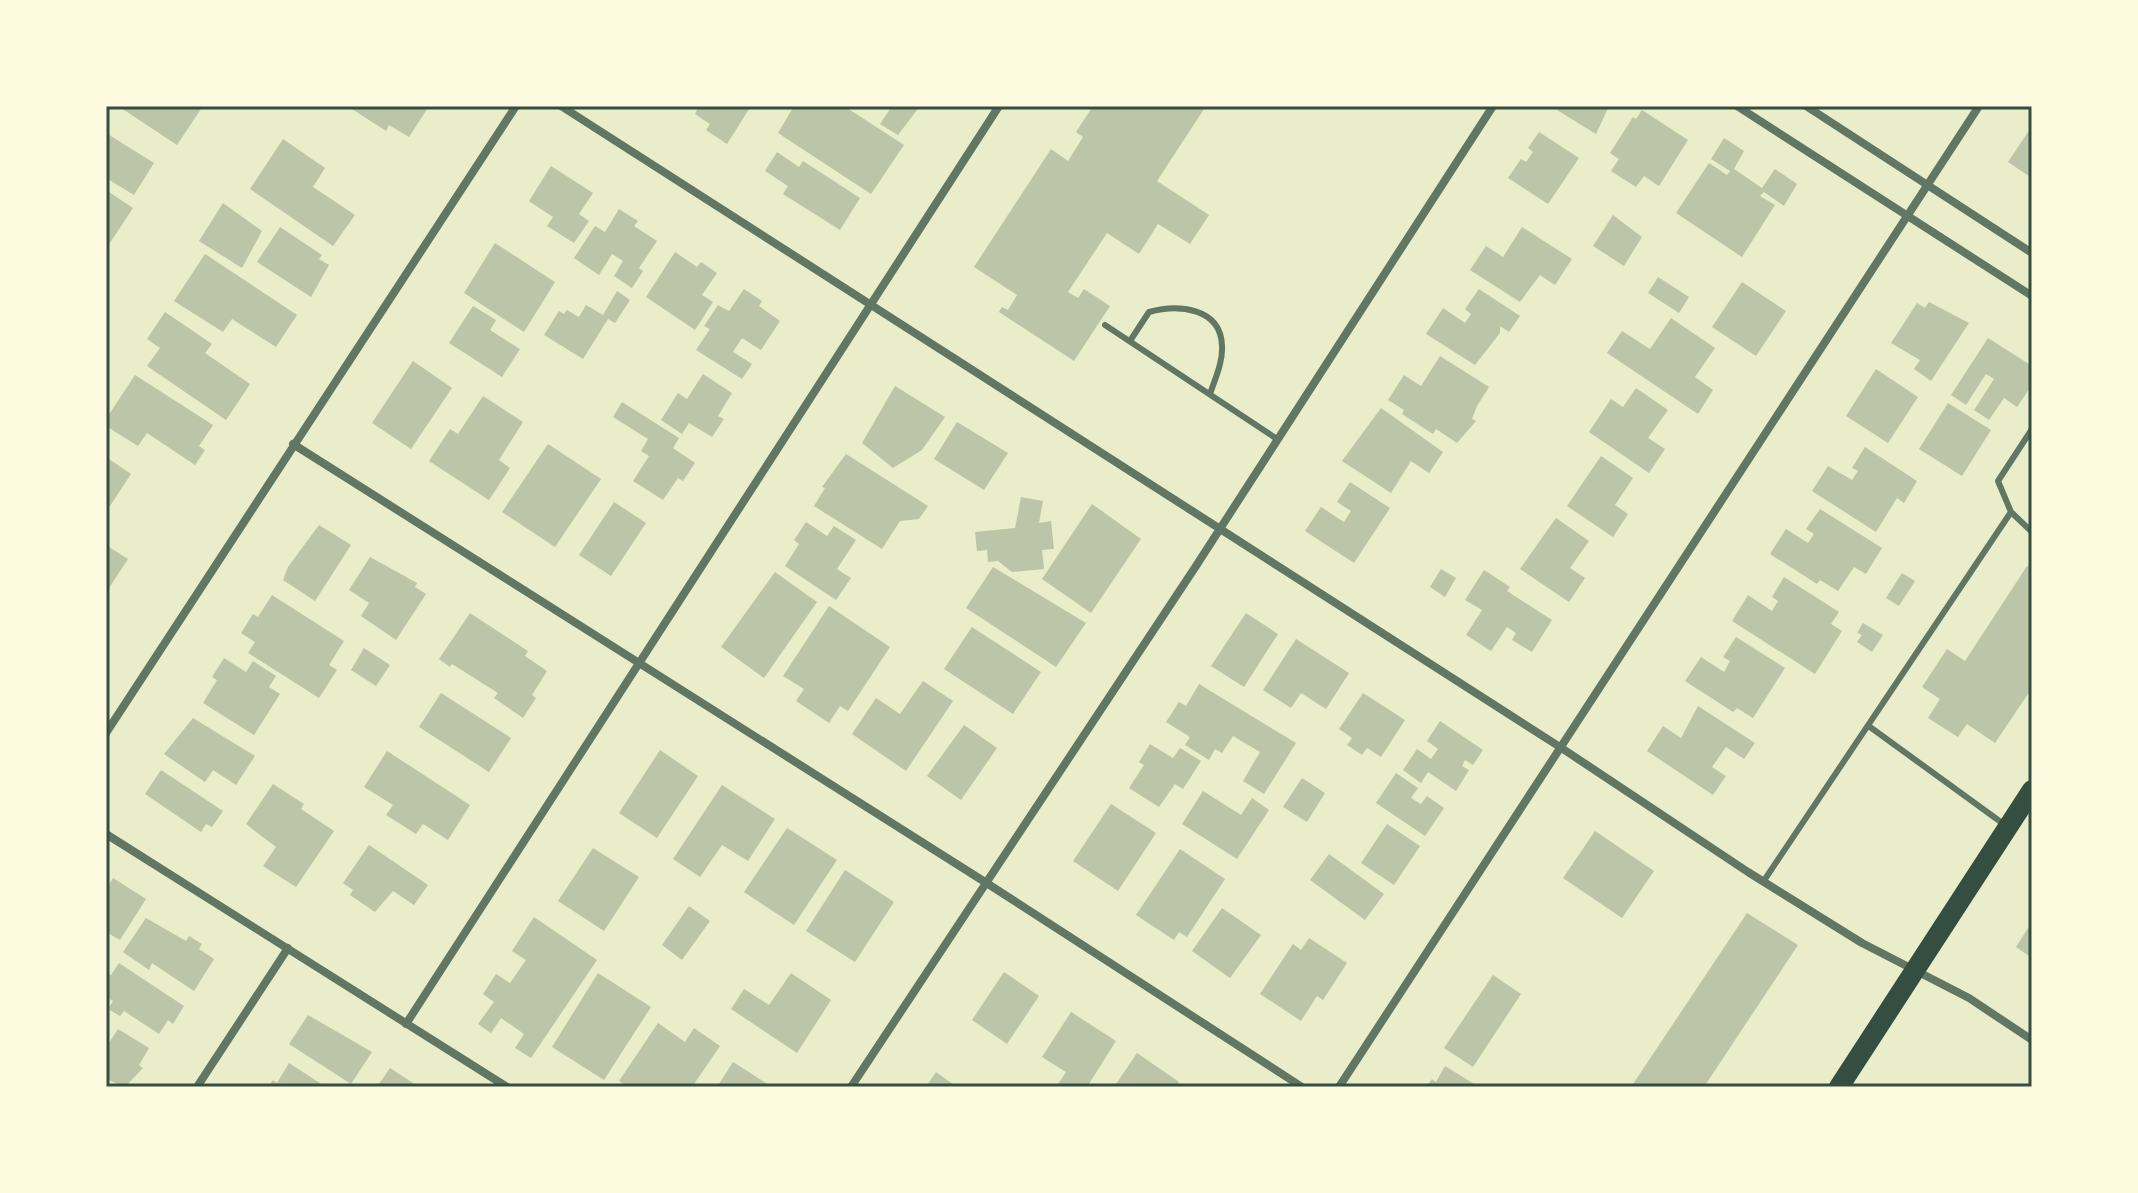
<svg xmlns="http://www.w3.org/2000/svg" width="2138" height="1193" font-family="Manrope,sans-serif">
<rect width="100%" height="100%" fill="#e9edc9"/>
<!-- building -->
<path fill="#bcc5a7" d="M118,106H203L177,145Z
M354,106H429L409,137L389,125L386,131L352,109Z
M694,106H751L727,144L706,130L710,124L695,114L698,108Z
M794,106H844L904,145L871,194L778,133Z
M885,106H920L898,135L880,124L890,109Z
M1093,106H1206L1157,181L1209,215L1190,244L1158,224L1139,254L1107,233L1068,292L1078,298L1084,289L1110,306L1074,361L999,312L1002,307L1008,310L1017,295L974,267L1051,149L1068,161L1083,137L1076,132Z
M1559,106H1609L1596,134L1557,110Z
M1642,110L1688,140L1659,186L1644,176L1636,187L1611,171L1619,159L1610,153L1633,117L1636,119Z
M2032,126V178L2008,162Z
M1539,132L1579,158L1548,204L1508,178L1521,159L1526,162L1533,152L1528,148Z
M106,133L154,163L134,195L106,178Z
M1724,138L1744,151L1734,169L1762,188L1775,169L1797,184L1784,206L1764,192L1760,196L1775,205L1742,257L1676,213L1709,163L1727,175L1730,171L1711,159Z
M283,139L325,168L313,187L355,215L333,246L250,189Z
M777,152L799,167L803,161L860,198L840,230L783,194L788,186L765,171Z
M551,166L593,193L579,214L589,221L574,243L547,226L553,217L529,201Z
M106,190L133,208L106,249Z
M223,203L262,231L242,268L199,241Z
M619,209L638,221L634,226L657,241L639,268L643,271L632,288L614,276L623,261L612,254L599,275L574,258L595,226L605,232Z
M1613,215L1642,237L1624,266L1593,246Z
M280,227L322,255L319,259L329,265L311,297L257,262Z
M1522,227L1572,259L1555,285L1540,275L1520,302L1470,270L1486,246L1503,257Z
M495,243L555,282L524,332L464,293Z
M675,252L697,267L701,262L717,273L702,295L713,302L695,330L646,297Z
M205,254L297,315L276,347L232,319L223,332L174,301Z
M1658,277L1689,297L1679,313L1648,293Z
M1742,282L1786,311L1756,356L1712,327Z
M744,289L762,301L759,306L780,321L761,350L742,338L733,352L752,364L742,379L696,350L710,329L704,326L718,305L729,311Z
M1479,289L1520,316L1509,332L1500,326V333L1475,365L1426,334L1443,308L1465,323L1471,314L1465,309Z
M617,291L630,300L615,323L608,319L583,359L544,335L559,311L564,314L567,310L579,317L586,305L603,315Z
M1929,302L1969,323L1931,381L1914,369L1920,360L1891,343L1917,303L1925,308Z
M473,306L496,320L490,330L520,349L502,377L449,343Z
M165,312L212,344L205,353L250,384L226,420L147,366L160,348L147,339Z
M1671,318L1715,348L1695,377L1713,390L1698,414L1607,353L1622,331L1650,349Z
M1988,338L2032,366V385L2017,407L2004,398L1989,420L1974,410L1994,379L1986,374L1966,405L1951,395Z
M1440,356L1489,387L1477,406L1472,419L1476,421L1457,443L1436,429L1433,434L1402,414L1404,410L1388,400L1404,375L1421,386Z
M413,361L452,388L411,449L372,423Z
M1876,369L1918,397L1888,443L1846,416Z
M703,374L732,393L718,416L724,419L712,437L689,423L682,434L661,420L678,393L687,399Z
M135,375L213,425L199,446L205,450L195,465L147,433L138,446L106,426V419Z
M895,386L945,417L922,450L893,468L862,443Z
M1636,388L1668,410L1648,438L1665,449L1649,473L1589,432L1611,399L1623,407Z
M483,396L523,422L499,460L510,468L489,500L429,461L450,429L458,434Z
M622,402L679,438L673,448L695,463L683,481L678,478L663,500L633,481L649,456L641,451L648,439L613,417Z
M1948,403L1991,430L1962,476L1919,449Z
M1381,408L1443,452L1429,473L1411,461L1391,493L1342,461Z
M957,422L1008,453L984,490L934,459Z
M548,444L601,479L555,547L502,512Z
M1865,447L1917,481L1904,503L1897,498L1876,532L1812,491L1828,466L1852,480L1858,471L1852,468Z
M846,454L928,506L919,519L900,521L882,549L814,506L825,488L822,487Z
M1601,456L1633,478L1615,505L1628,514L1613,537L1567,506Z
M106,457L131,474L110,506L106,504Z
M1350,482L1390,508L1354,563L1305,531L1321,507L1344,522L1351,511L1337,502Z
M1021,497L1043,501L1039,523L1051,521L1054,549L1042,550L1044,569L1012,572L998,561L988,562L987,550L977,551L975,532L1015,528Z
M614,502L646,523L611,576L579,555Z
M1092,504L1141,539L1091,613L1042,579Z
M1820,509L1882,548L1866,574L1854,567L1838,591L1820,580L1817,584L1770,554L1786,529L1808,543L1814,534L1806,529Z
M1556,518L1589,541L1570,568L1585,578L1569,602L1520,569Z
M806,522L827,536L834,526L856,540L837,569L851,578L836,600L785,566L799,544L794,540Z
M319,525L351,545L315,601L283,580L288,567Z
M106,545L128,559L109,588L106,586Z
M370,557L417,583L415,587L426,594L396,640L361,616L369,603L349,590Z
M2027,566L2032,569V688L1995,743L1967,724L1958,737L1928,718L1940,699L1922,687L1947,649L1965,661Z
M993,567L1086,623L1056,667L966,608Z
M1441,569L1456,578L1445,597L1430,587Z
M1484,570L1510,587L1507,591L1552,620L1532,652L1512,640L1516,633L1507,627L1491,651L1466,635L1482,610L1465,600Z
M775,572L817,602L764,678L721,647Z
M1902,573L1915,581L1899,606L1886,598Z
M1784,577L1839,612L1831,624L1842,631L1815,674L1732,621L1748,595L1772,611L1778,601L1772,597Z
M272,595L344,641L329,665L337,670L319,698L248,653L255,642L241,633L253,614L258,617Z
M829,606L890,647L848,711L840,706L829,723L796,701L804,689L783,676Z
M470,613L528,651L525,656L547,671L532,695L536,698L523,718L494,698L498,693L452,664L450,667L439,659Z
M1246,613L1278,634L1244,687L1211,666Z
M1863,623L1883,635L1872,652L1857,642L1862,635L1857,633Z
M972,627L1041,672L1013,714L944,669Z
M1736,637L1785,668L1753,718L1737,708L1733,712L1685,681L1701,657L1724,672L1730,661L1723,657Z
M1296,639L1349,673L1326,709L1301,693L1291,708L1263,690Z
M364,648L390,665L376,686L351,670Z
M224,658L246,672L253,661L276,676L269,687L280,694L254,735L203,703L217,680L212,677Z
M923,681L953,701L906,771L852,734L876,698L900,714Z
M1199,684L1296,743L1264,794L1243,781L1260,752L1233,736L1222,753L1215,749L1209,760L1185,745L1190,737L1166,722L1179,702L1186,706Z
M441,693L511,738L489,772L419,727Z
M1363,693L1405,720L1381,757L1367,748L1362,755L1347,745L1352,738L1339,729Z
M1698,706L1755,743L1744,759L1726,747L1712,767L1726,776L1713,795L1647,751L1663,726L1681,738Z
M193,718L255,756L236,785L213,770L205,782L164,754Z
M1440,721L1483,750L1473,765L1465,760L1462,766L1469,770L1456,791L1428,772L1421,783L1403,770L1417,749L1431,759L1438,749L1427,741Z
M964,725L997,748L961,800L927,776Z
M1150,744L1173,758L1180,748L1201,761L1183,789L1175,784L1159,807L1129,788L1144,765L1139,762Z
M660,750L698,776L657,838L619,813Z
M387,751L470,805L448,840L423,824L416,834L386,815L393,805L364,787Z
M161,770L223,811L212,827L206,824L201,832L145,794Z
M1396,773L1418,788L1411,798L1421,804L1427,796L1444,808L1425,836L1376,803Z
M1302,778L1325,793L1307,822L1283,807Z
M273,784L304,804L301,809L334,831L296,887L263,866L276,847L246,824Z
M722,785L775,819L748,861L722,845L700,877L673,859Z
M1203,791L1241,815L1252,798L1269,810L1237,859L1182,824Z
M1111,804L1156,833L1118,891L1073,861Z
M1387,824L1420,846L1394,885L1361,863Z
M787,828L837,860L794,925L744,892Z
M1595,831L1654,871L1622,918L1563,878Z
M369,845L428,885L414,905L393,891L375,912L350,895L353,890L343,883Z
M593,848L639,877L604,931L558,901Z
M1180,849L1225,879L1187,937L1179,932L1174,940L1136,915Z
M1329,854L1384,894L1365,920L1310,880Z
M845,870L894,902L855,962L806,931Z
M113,878L146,899L120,940L106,932V889Z
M689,906L710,921L682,960L662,945Z
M1222,908L1261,935L1230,978L1192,951Z
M1747,913L1798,945L1704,1087H1631Z
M534,917L597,960L531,1058L515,1048L524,1034L501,1018L491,1033L478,1024L494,1002L483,994L496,974L510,983L526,960L512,951Z
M146,918L186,941L189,936L202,944L199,949L214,959L194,991L152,963L149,970L123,952Z
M2032,922V958L2016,947Z
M1309,938L1347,963L1323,1000L1317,996L1301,1021L1260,994L1293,944L1301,950Z
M119,963L184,1006L173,1024L168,1020L159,1034L124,1011L120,1016L108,1009L113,1001L106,997V972L111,975Z
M1004,972L1039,996L1007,1044L972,1020Z
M598,973L651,1007L604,1080L552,1047Z
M791,973L831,1000L797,1053L731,1009L744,989L769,1005Z
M1493,975L1521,994L1473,1067L1444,1048Z
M1071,1012L1116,1041L1087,1087H1056L1066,1072L1042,1057Z
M308,1015L372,1052L351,1084L289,1044Z
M658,1023L685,1042L694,1028L720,1046L692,1087H628L619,1081Z
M118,1029L149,1048L139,1065L143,1068L125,1087L106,1079V1042L109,1043Z
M1137,1053L1179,1082L1176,1087H1114Z
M733,1062L772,1087H717Z
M289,1063L326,1087H268L273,1080L277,1083Z
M1445,1066L1479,1087H1426L1432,1079L1436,1082Z
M390,1068L419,1087H377Z
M936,1072L957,1087H926Z"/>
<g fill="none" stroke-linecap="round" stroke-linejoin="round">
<!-- service -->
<path stroke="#617663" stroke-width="6" d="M1105,325L1277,439
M1130,341L1149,312C1177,304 1221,307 1222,346C1223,362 1215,379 1210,394
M2011,512L2032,532
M1870,727L2005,825
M1763,882L2011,512L1998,481L2032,429"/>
<!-- minor -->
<path stroke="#617663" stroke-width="8" d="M561,106L1560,747L1748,872L1862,943L1969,998L2032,1040
M1737,106L2032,296
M1806,106L2032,253
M293,444L985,882L1302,1087
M106,733L516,106
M106,834L507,1087
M406,1024L999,106
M197,1087L288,948
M851,1087L1196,566L1493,106
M1339,1087L1979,106"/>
<!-- primary -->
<path stroke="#344e41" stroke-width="20" d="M1839,1087L2032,790"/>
</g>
<!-- border -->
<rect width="2138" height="1193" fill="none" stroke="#fefae0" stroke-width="216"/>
<rect x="108" y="108" width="1922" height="977" fill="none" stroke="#344e41" stroke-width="3"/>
</svg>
